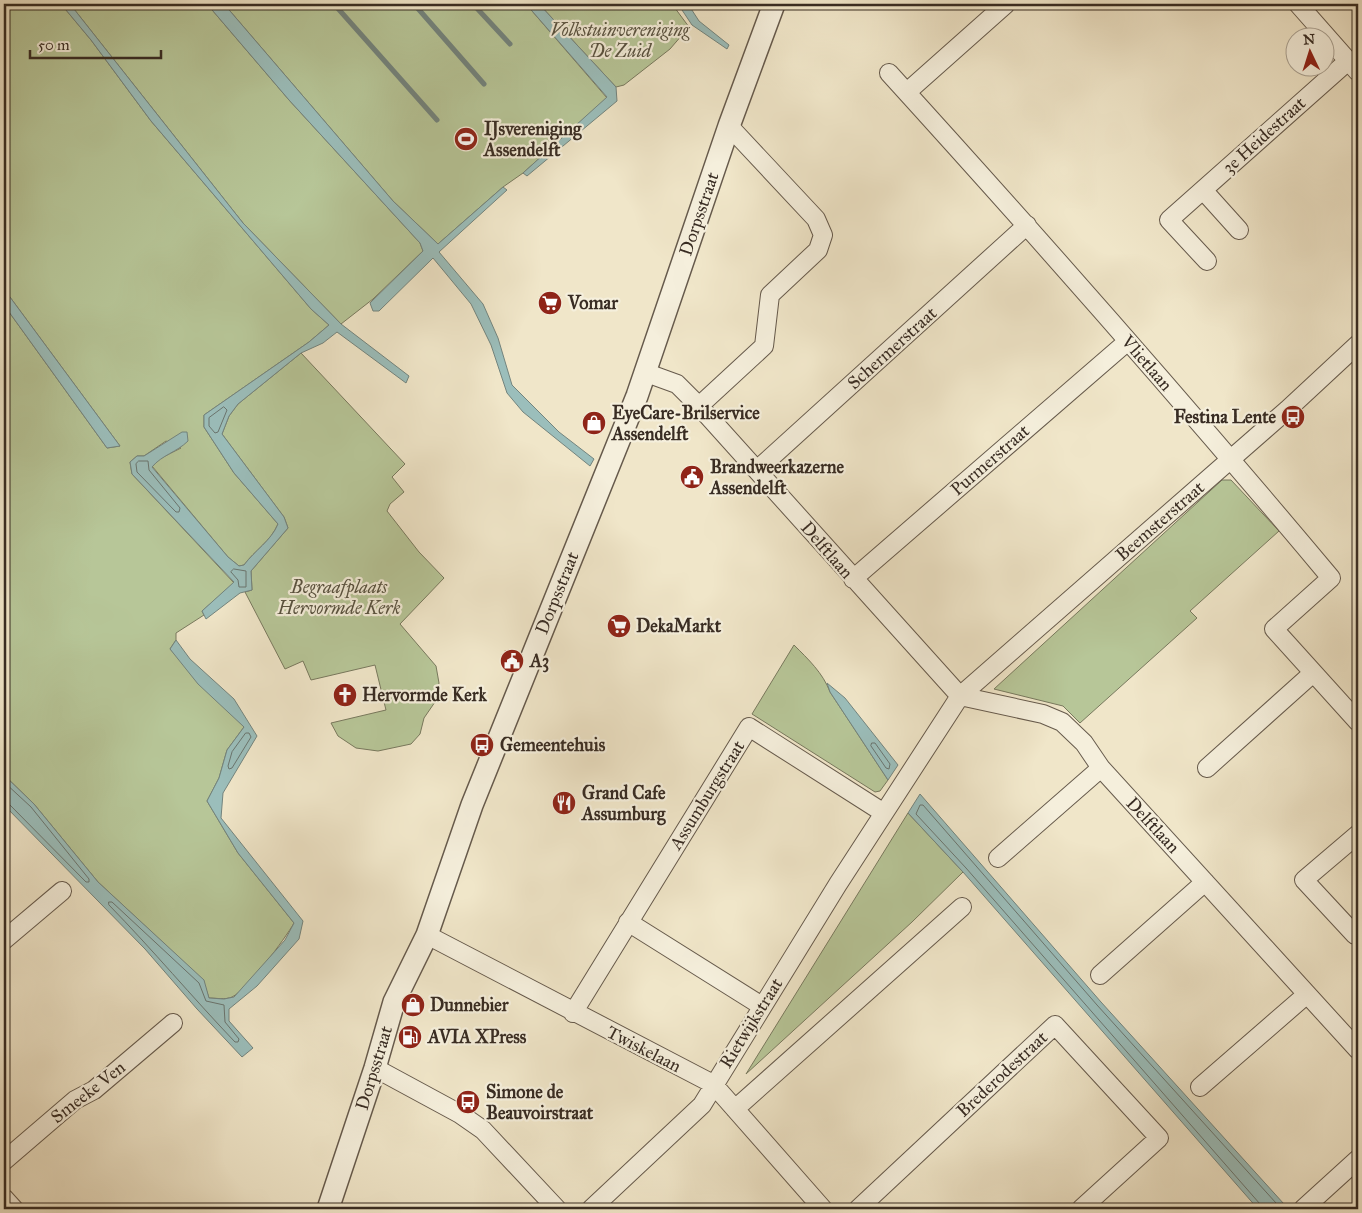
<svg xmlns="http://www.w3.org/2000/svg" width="1362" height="1213" font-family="'IM FELL Great Primer',serif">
<rect width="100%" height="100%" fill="#f0e6c9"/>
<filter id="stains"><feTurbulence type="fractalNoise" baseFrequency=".004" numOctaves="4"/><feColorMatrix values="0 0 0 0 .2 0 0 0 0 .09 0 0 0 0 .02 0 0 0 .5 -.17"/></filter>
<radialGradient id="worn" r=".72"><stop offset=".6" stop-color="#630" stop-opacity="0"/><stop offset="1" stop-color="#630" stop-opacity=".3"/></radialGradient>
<!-- green -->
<path fill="#b7c698" stroke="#78795e" d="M4,4H61L91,40L151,121L311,309L329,325L309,342L204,415V427L234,473L278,524C271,541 255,550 244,565L239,566L228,557L152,466L159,459L181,448L166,441L144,456H137L130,462L132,474L234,583L202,611L204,615L176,633V640L170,649L244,727L227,750L219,778L207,801L238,853L294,923C285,939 247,990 232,997C225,1000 217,998 209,998L203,980L98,882L34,804L4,775V305L107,448L120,446L4,289Z
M70,4H207L289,100L420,243L423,251L373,299L341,324L243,223Z
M224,4H526L607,98L523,173L503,187L438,244L393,201Z
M539,4H672L689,27L670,49L624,85L616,87Z
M301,353L405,464L392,477L404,492L390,504L387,511L419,552L444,578L400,624L436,666L439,683L435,702L424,718L420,734L411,744L378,751L356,748L338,736L331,723L386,710L375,665L311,680L303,661L285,669L245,592L252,590L251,571L288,528L284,517L222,434L229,416L238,404Z
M1222,480H1231L1279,531L1190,611L1197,618L1080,723L1063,706L994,689Z
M794,645C808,659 823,673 830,692L888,780L880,791L875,792L752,714Z
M908,813L963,872L912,922L746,1074Z"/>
<!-- water -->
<path fill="#9bbebb" stroke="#73847e" d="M61,4H70L243,223L341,324L409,376L406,383L337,332L323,343L301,353L238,404L229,416L222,434L284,517L288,528L251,571L252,590L240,593L206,619L202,611L234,582L132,474L130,462L137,456H144L182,432H187L188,441C177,452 162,455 152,467L228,557L239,566L244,565C255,550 271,541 278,524L234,473L204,427V415L309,342L329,325L311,309L151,121L91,40Z
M207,4H224L393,201L438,244L503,187L507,190L439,252L483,304L498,338L512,385L559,432L594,459L590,466L523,412L507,393L491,345L471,304L433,258L379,311H373L370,303L423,251L420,243L289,100Z
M526,4H539L616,87L617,101L527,176L523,173L607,97Z
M678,4H688L699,21L729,45L727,49L692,25Z
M4,289L120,446L107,448L4,305Z
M176,640L190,659L234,699L257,736L223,793L221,818L303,921L299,939L257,986L229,1009V1021L253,1048L242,1057L197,1009L145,949L4,805V775L34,804L98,882L204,980L209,998L224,999L234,997L285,940L294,923L238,853L207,801L219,778L227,750L244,727L198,684L170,649Z
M827,683L845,698L898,765L888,780L830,692Z
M920,794L1101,1002L1284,1204L1279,1209H1258L963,872L908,813Z"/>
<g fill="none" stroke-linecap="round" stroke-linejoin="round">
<!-- shore -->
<path stroke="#6a756f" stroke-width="1" d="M224,407L227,410L218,432L215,433L209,426V418Z
M139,461H148L149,470L180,508L179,512H176L137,472L136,464Z
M234,569L246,571V587H239L238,580L231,572Z
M246,733H249L251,737L232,768L229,769L228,766L232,752Z
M872,743H875L890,764L889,769L886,768L871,746Z
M4,782L31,807L89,879V882H86L9,804L4,802
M109,902H112L199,983L206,1001L224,1005L225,1022L239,1039L238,1042H235C192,997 153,950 109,905Z
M1262,1209L1260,1204L966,868L916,814L920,805H923L1097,1005L1276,1203V1209"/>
<!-- stream -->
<path stroke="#73847e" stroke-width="5" d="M334,4L437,120
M414,4L484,84
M473,4L510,44"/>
<!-- minor casing -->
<g stroke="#665a4c" stroke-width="20">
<path id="minor" d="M1298,4L1358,72
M889,73C1039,238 1187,406 1331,578L1274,629L1358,722
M907,92L1006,4
M1203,190L1239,230
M1207,261L1169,220L1348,61
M644,372L677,384L699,406L960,696L1043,714L1062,722L1084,743L1101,768L1358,1050
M699,406L764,346L770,295L818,250L823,235L816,219L729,126
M757,470L1027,225
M853,579L1128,341
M1207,768L1313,673
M1358,834L1304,880L1355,935L1358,934
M998,858L1101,768
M628,922L762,1006
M427,935L713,1084L823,1209
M4,940L62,891
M1100,975L1205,882
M573,1013L749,727L884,813
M375,1068L460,1114L483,1130L557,1209
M1200,1087L1306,995
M735,1109L962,907
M4,1161L75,1100L94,1090L173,1023
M4,1198L14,1209
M591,1209L702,1105L838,884L960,696L1287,410L1358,344
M858,1209L1055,1025L1159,1138L1081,1209
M1303,1209L1358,1159"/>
</g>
<!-- tertiary casing -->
<g stroke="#665a4c" stroke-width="24">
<path id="tertiary" d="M328,1209L375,1068L394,1002L427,935L472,805L637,396L729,126L774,4"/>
</g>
<!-- minor -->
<use href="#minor" stroke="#f5efdc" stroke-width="18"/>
<!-- tertiary -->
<use href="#tertiary" stroke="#f5efdc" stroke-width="21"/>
</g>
<!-- icons -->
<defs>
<g id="stadium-disc" transform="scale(1.25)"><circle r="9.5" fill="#8f2418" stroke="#f5efdc"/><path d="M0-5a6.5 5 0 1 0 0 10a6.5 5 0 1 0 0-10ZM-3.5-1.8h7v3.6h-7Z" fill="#fff"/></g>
<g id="supermarket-disc" transform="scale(1.25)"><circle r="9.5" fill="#8f2418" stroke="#f5efdc"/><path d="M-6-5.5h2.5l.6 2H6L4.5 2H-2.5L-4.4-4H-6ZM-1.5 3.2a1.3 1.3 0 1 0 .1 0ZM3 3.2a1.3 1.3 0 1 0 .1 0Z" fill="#fff"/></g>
<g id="bus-disc" transform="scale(1.25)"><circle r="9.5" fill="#8f2418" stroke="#f5efdc"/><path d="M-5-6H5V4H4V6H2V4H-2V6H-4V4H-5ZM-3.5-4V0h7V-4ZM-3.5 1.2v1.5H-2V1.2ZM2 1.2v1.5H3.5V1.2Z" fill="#fff"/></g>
<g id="shop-disc" transform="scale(1.25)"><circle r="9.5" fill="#8f2418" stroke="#f5efdc"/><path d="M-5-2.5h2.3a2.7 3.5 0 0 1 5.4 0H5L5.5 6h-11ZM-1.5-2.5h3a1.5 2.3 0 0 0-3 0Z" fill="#fff"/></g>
<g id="civic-disc" transform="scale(1.25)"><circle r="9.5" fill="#8f2418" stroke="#f5efdc"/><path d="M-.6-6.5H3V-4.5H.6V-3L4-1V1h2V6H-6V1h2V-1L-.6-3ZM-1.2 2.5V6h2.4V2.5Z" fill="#fff"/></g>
<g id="church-disc" transform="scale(1.25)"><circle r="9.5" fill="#8f2418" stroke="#f5efdc"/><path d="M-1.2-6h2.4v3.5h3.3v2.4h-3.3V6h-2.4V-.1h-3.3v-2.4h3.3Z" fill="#fff"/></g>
<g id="restaurant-disc" transform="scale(1.25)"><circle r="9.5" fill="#8f2418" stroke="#f5efdc"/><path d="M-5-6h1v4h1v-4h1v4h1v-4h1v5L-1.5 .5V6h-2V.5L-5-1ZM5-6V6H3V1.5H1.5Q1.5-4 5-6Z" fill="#fff"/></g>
<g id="fuel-disc" transform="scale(1.25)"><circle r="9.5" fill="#8f2418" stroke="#f5efdc"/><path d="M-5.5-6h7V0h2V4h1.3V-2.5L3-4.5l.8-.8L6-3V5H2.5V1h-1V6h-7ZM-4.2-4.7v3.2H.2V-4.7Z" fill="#fff"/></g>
</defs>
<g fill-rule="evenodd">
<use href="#stadium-disc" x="466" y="139"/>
<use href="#supermarket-disc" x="550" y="303"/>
<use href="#bus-disc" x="1293" y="417"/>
<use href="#shop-disc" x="594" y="423"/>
<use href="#civic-disc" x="692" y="477"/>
<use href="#supermarket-disc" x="619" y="626"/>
<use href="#civic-disc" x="512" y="661"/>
<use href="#church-disc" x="345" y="695"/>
<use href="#bus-disc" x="482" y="745"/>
<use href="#restaurant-disc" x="564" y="803"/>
<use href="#shop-disc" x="413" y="1005"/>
<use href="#fuel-disc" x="410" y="1037"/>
<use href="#bus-disc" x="468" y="1102"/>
</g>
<g text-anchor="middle" stroke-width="4.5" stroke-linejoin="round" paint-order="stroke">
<!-- park labels -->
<g font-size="18" font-style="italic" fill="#585240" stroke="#f5efdc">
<text x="620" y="36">Volkstuinvereniging<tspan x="620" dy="21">De Zuid</tspan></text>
<text x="339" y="593">Begraafplaats<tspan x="339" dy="21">Hervormde Kerk</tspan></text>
</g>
<!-- poi labels -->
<g font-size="18" font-weight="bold" fill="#382c23" stroke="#f5efdc" text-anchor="start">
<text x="484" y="135">IJsvereniging<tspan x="484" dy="21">Assendelft</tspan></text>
<text x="568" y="309">Vomar</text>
<text x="612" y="419">EyeCare-Brilservice<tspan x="612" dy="21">Assendelft</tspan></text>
<text x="1276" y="423" text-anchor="end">Festina Lente</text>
<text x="710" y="473">Brandweerkazerne<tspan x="710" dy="21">Assendelft</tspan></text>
<text x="636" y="632">DekaMarkt</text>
<text x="530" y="667">A3</text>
<text x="362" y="701">Hervormde Kerk</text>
<text x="500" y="751">Gemeentehuis</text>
<text x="582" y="799">Grand Cafe<tspan x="582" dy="21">Assumburg</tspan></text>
<text x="430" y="1011">Dunnebier</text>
<text x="428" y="1043">AVIA XPress</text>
<text x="486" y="1098">Simone de<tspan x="486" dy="21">Beauvoirstraat</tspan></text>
</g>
<!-- street labels -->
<g font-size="18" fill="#382c23" stroke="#f5efdc">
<text transform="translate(1264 135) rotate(-42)" y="6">3e Heidestraat</text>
<text transform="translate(699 214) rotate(-71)" y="6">Dorpsstraat</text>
<text transform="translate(892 348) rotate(-42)" y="6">Schermerstraat</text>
<text transform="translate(1147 363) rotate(49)" y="6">Vlietlaan</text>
<text transform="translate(990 460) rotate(-41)" y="6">Purmerstraat</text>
<text transform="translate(1160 521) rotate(-41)" y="6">Beemsterstraat</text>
<text transform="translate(827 550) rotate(49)" y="6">Delftlaan</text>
<text transform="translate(557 593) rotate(-68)" y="6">Dorpsstraat</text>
<text transform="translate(707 795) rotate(-58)" y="6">Assumburgstraat</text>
<text transform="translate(1153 825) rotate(47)" y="6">Delftlaan</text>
<text transform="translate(751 1023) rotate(-58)" y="6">Rietwijkstraat</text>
<text transform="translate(644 1049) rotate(27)" y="6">Twiskelaan</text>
<text transform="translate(374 1068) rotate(-73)" y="6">Dorpsstraat</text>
<text transform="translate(1002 1074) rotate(-43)" y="6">Brederodestraat</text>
<text transform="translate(88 1092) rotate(-38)" y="6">Smeeke Ven</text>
</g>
</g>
<!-- margin -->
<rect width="1362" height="1213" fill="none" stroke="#f0e6c9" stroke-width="20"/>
<rect x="5" y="5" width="1352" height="1203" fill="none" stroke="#382c23" stroke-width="2.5"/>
<rect x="10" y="10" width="1342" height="1193" fill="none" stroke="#382c23"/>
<!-- north arrow -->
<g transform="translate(1310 52) rotate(356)"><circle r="24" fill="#f5efdc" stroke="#a9a192"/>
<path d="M0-4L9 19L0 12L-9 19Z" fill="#8f2418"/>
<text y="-8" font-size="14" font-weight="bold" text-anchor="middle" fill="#382c23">N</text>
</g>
<!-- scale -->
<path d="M30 50v8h131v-8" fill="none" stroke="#382c23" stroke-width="2.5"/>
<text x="38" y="50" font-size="15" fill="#382c23" stroke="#f5efdc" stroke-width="4" paint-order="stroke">50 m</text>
<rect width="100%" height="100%" filter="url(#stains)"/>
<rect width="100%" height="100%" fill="url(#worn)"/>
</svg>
